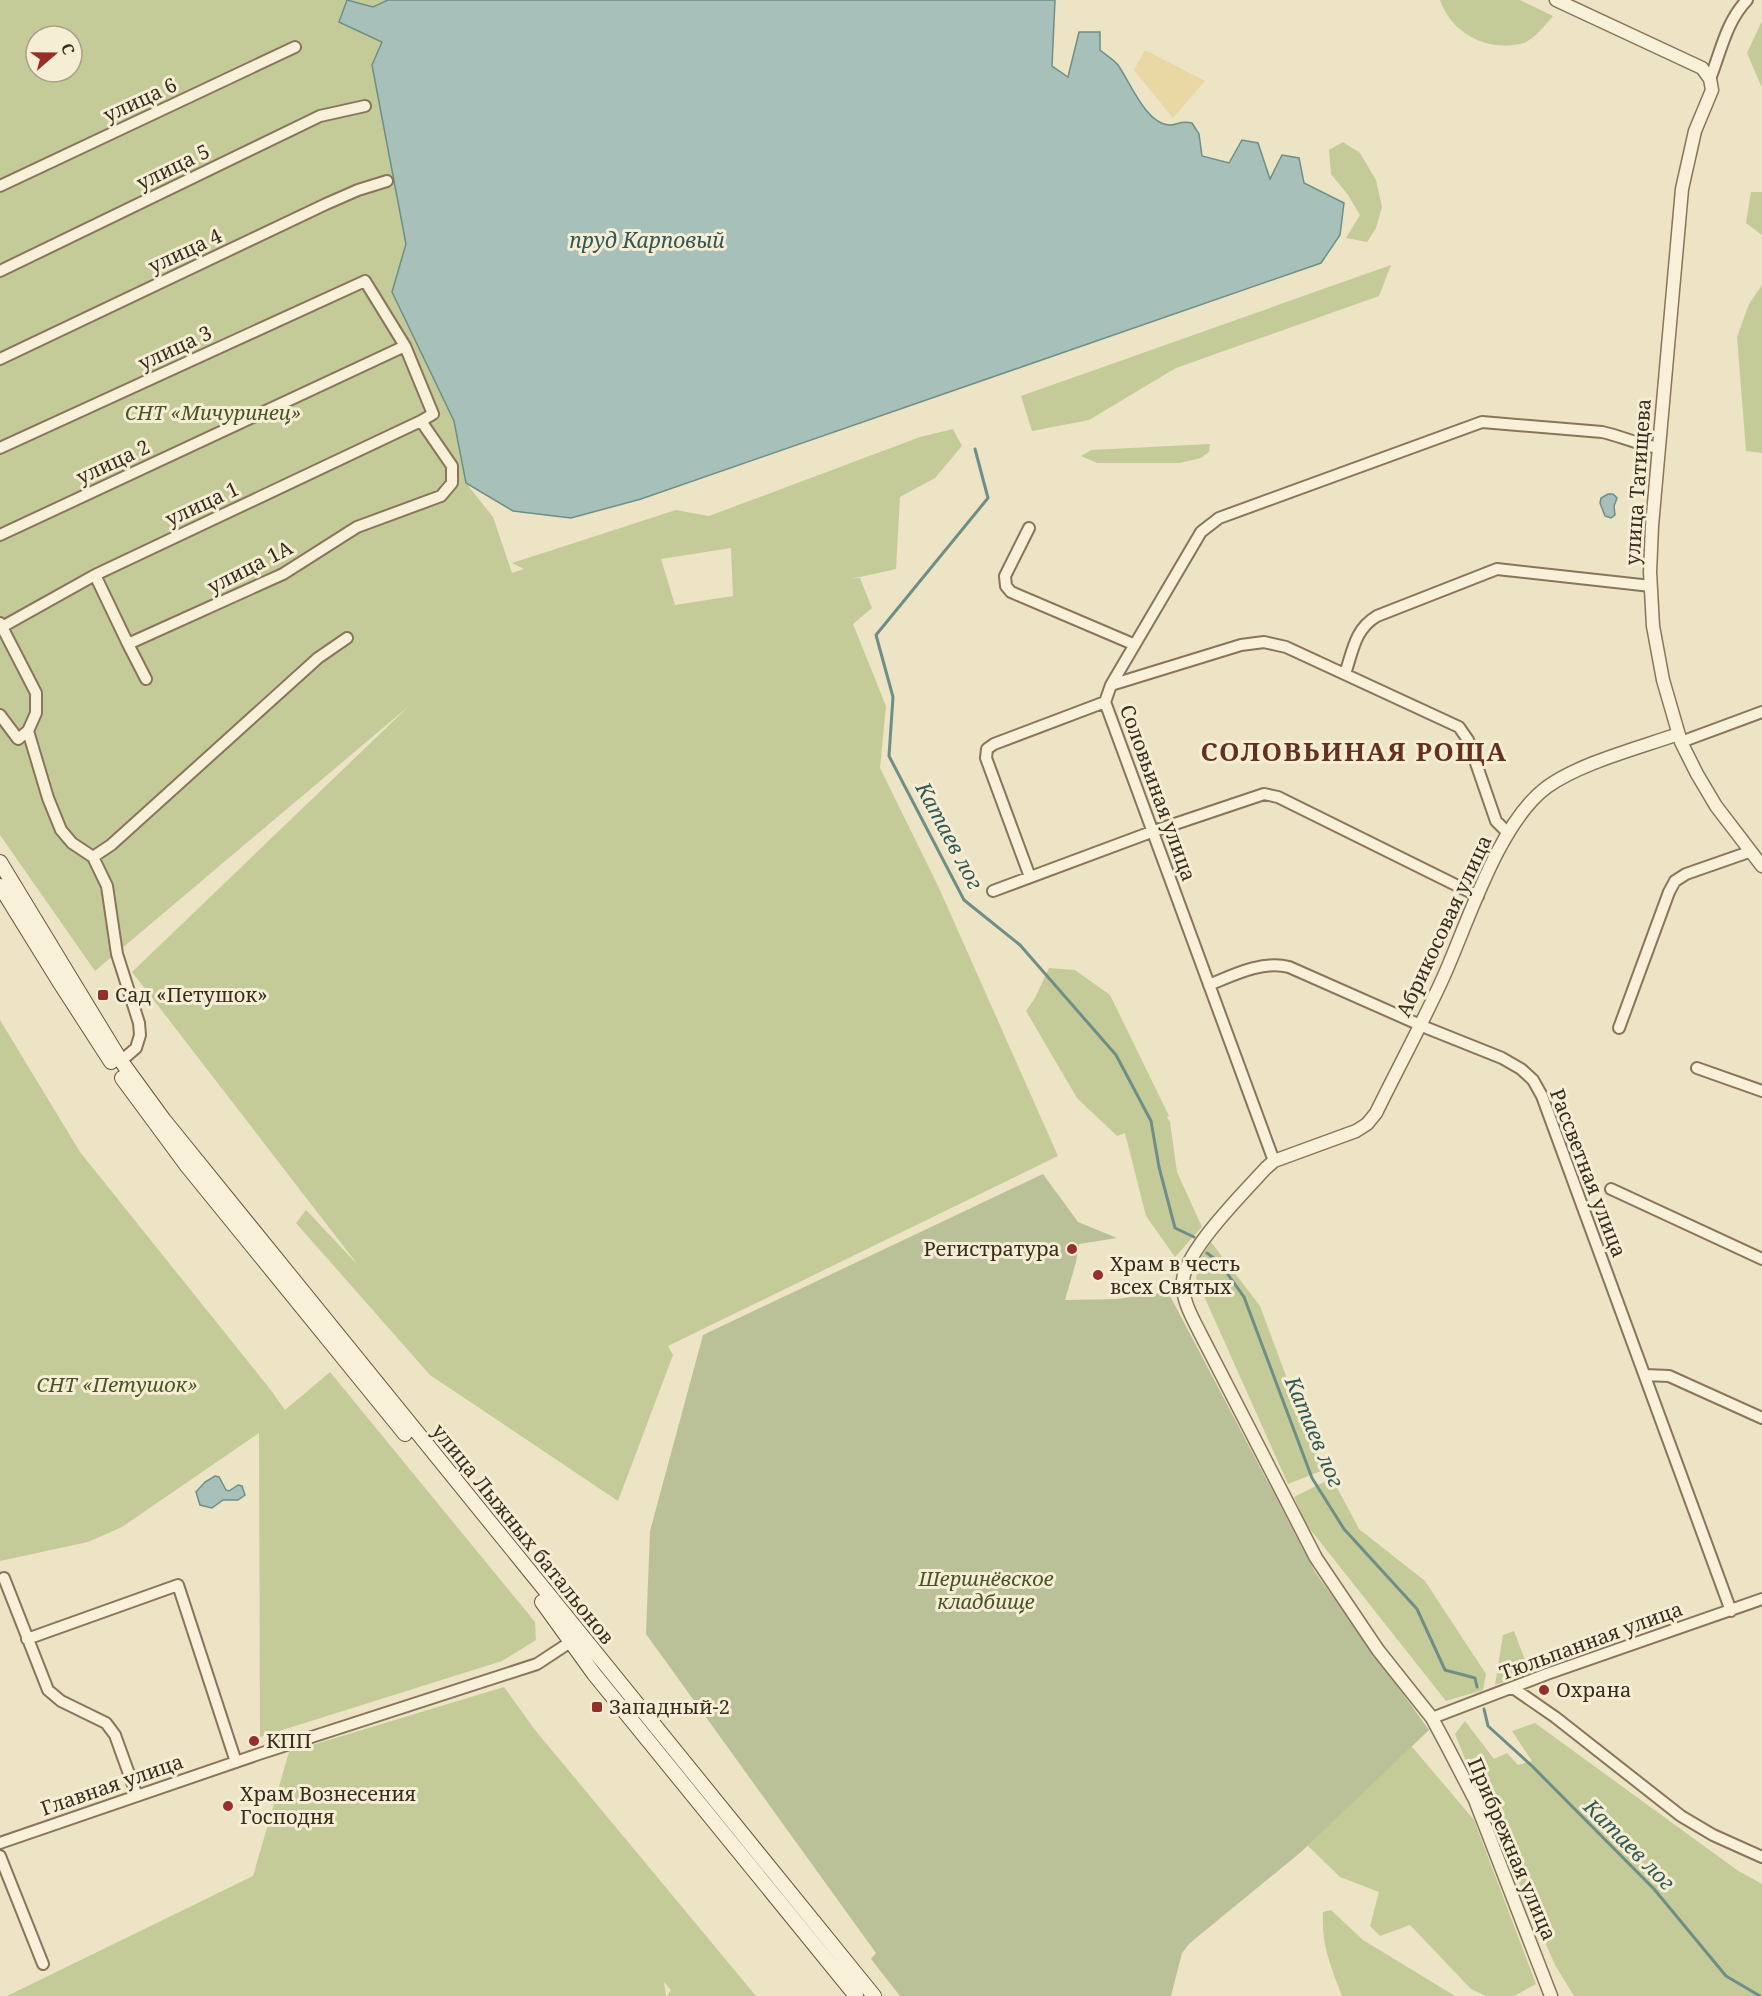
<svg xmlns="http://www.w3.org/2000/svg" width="1762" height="1996" font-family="'Noto Serif',serif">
<rect width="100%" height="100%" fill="#ede3c5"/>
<!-- green -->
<path fill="#c4cb99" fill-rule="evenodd" d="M0,0H388L373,7L382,42L372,65L406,244L392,292L454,421L466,483L493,517L512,573L524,569L512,563L676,510L709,516L920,437L953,429L962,446L935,478L900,497L896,569L851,579L860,578L872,608L853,624L886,706L880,768L939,888L1058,1156L668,1346L673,1355L618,1501L430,1375L296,1223L306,1210L358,1265L132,972L409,706L95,971L0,835ZM36,36H72V72H36ZM731,548L733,596L675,605L661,559Z
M1440,0H1520L1553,16C1545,25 1537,36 1526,42C1523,44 1517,44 1513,45C1481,49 1450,30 1440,0Z
M1762,21V88L1747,53Z
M1343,142L1360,153L1376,180L1382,207L1376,228L1367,242L1346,238L1360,215L1348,195L1331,174L1329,150Z
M1751,192H1762V235L1746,223Z
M1391,265L1379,296L1176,368L1089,420L1032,431L1021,396Z
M1762,285V453L1746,451L1737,337L1749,304Z
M1210,444L1209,452L1201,458L1180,463H1097L1081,456L1091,450Z
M1049,968L1075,970L1110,995L1169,1116L1167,1117L1170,1122L1177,1172L1202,1227L1175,1257L1146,1216L1125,1133L1117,1136L1077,1098L1026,1011L1035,998Z
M0,1020L80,1152L270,1389L285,1410L330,1372L535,1622L536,1640L502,1661L260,1737L259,1433L122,1527L88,1542L0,1561Z
M1211,1242L1260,1306L1308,1435L1326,1469L1288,1484L1196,1278L1199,1259Z
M1332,1478L1359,1529L1425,1581L1486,1674L1483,1690L1446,1701L1306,1524L1294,1497Z
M1514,1631L1530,1673L1495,1685L1503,1635Z
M504,1687L535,1730L756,1996H667L671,1990L664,1982L666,1996H7L253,1876L289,1752Z
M1371,1715L1413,1748L1474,1820L1536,1984L1514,1996H1486L1471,1989L1410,1925L1380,1936L1370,1926L1379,1892L1340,1877L1302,1840Z
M1465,1721L1494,1759L1507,1753L1518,1765L1532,1761L1512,1731L1535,1723L1737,1870L1762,1884V1996H1574L1555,1965L1465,1759L1455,1734Z
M1331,1910L1363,1940L1455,1996H1342C1331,1967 1321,1945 1323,1912Z"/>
<!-- sand -->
<path fill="#e9d8a3" d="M1145,50L1205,81L1173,118L1134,70Z"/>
<!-- cemetery -->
<path fill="#bac198" d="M1043,1174L1078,1222L1117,1238L1079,1244L1076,1262L1065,1300L1117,1299L1168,1292L1315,1572L1429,1730L1301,1852L1190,1943L1182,1953L1171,1996H900L871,1959L876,1953L646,1634L650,1531L703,1335Z"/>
<!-- water -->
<path fill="#a7c1ba" stroke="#6d8f88" stroke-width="1.5" d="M347,0L373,7L388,0H1055L1052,66L1068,77L1079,32H1100V50C1106,55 1113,59 1118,65C1130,82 1146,124 1169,125C1178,125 1181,120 1192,123L1199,134L1202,156L1229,163L1242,140L1258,143L1270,179L1282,155L1299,158L1304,183L1344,203L1340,235L1321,263L641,499L571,518L513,511L466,483L454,421L392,292L406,244L372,65L382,42L339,22Z
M1608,494H1613L1617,498L1614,506L1615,515L1611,518L1605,516L1600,503L1601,498Z
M215,1476L219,1477L226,1490L229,1491L238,1485L242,1486L245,1495L238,1500H223L212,1508L200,1505L196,1492L205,1482Z"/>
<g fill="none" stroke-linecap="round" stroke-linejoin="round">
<!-- stream -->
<path stroke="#6d8f88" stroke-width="3" d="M975,449L988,498L876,635L893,697L889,756L964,900L1020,945L1116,1055L1151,1121L1159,1167L1175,1228L1194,1237
M1207,1253L1219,1262L1244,1297L1312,1478L1344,1529L1417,1609L1445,1670L1475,1678L1477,1687
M1484,1709L1488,1726L1532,1766L1654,1889L1726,1976L1760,1996"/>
<!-- minor casing -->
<g stroke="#88755b" stroke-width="14">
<path id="minor" d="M1710,79C1721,51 1726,22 1747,0
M0,186L295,47
M0,271L320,116L365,106
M0,359L326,204L358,190L387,181
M0,448L365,281L405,346L433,414L421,421L452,466V483L441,496L357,527L283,574L128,644L95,575
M1029,528L1005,576L1006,586L1011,592L1133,644
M0,535L405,346
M0,623L36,693V713L28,731L18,739L0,715
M2,627L95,575L421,421
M128,644L146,679
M1345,674C1353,650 1355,629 1377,616L1497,569L1651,586
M1111,685L1241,645L1264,642L1286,647L1459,727L1468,740L1496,821L1508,833
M28,731L48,798L61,830L72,843L93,857L107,886L117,954L139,1023L140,1035L136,1048L121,1061
M1681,742L1762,712
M93,857L111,845L318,658L347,638
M1030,877L986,758L987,749L994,744L1105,702
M993,891L1154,831L1264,794L1278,797L1478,896
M1209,985C1233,975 1263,960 1289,967L1427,1028L1502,1058L1521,1069L1533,1080L1542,1096L1731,1611
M1619,1028L1669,892L1675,881L1686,874L1749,852
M1697,1068L1762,1091
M1274,1161L1105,702L1111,685L1201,532L1219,518L1482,422L1602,432C1621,436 1639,445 1659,448
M1611,1189L1762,1259
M1645,1375L1669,1376L1762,1418
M4,1578L48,1690L61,1701L106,1723L115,1735L137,1796
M27,1639L178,1585L236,1762
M1513,1688L1555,1717L1681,1816L1713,1835L1762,1857
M1432,1718L1547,1674L1762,1599
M0,1843L259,1754L537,1664L575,1639
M0,1856L43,1964"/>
</g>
<!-- tertiary casing -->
<g stroke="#88755b" stroke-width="15">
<path id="tertiary" d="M1556,0L1702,68L1710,79L1712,90L1695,131L1682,189L1652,526L1650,572L1653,626L1663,680L1681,742L1697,774L1716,806L1762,866
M1551,1996L1475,1800L1448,1748L1432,1718L1378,1650L1316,1558L1200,1333C1192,1317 1181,1298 1183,1280C1186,1250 1245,1191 1266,1168L1274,1161L1356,1131L1367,1124L1376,1113C1398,1068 1422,1024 1443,978C1468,923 1498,823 1547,787C1580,763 1639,748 1678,734"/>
</g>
<!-- secondary casing -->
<g stroke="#6a563e" stroke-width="16">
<path id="secondary" d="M0,862L121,1061L164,1120L874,1996
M0,886L60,983L111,1062
M122,1078L187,1166L405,1434
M542,1602L594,1674L856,1996"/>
</g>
<!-- minor -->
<use href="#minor" stroke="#f8f0d8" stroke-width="10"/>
<!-- tertiary -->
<use href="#tertiary" stroke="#f8f0d8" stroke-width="12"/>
<!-- secondary -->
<use href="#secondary" stroke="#f8f0d8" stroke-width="14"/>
</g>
<!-- markers -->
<g fill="#962f2c" stroke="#f5edd4" stroke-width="2">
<rect x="97" y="989" width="12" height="12" rx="3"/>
<circle cx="1072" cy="1249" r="6"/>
<circle cx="1098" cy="1275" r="6"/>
<circle cx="1544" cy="1690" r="6"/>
<rect x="591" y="1701" width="12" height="12" rx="3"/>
<circle cx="254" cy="1741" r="6"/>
<circle cx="228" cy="1806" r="6"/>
</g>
<g text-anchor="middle" stroke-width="6" stroke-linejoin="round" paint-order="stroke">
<!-- street labels -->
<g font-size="20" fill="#382c1f" stroke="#f5edd4">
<text transform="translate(140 100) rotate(-25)" y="7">улица 6</text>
<text transform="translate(173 167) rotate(-26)" y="7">улица 5</text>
<text transform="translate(185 251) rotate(-25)" y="7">улица 4</text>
<text transform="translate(175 348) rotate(-25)" y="7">улица 3</text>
<text transform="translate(113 462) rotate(-25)" y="7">улица 2</text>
<text transform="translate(1638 482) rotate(-86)" y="7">улица Татищева</text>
<text transform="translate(202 504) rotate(-25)" y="7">улица 1</text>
<text transform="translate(250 567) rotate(-27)" y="7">улица 1А</text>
<text transform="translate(1158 793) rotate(70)" y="7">Соловьиная улица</text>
<text transform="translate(1444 926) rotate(-65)" y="7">Абрикосовая улица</text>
<text transform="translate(1588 1173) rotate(69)" y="7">Рассветная улица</text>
<text transform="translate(523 1534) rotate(51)" y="7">улица Лыжных батальонов</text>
<text transform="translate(1591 1641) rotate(-20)" y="7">Тюльпанная улица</text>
<text transform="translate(112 1785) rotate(-19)" y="7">Главная улица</text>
<text transform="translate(1512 1849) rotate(67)" y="7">Прибрежная улица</text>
</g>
<!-- park labels -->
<g font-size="20" font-style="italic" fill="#475426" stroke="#f5edd4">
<text x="213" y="420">СНТ «Мичуринец»</text>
<text x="117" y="1392">СНТ «Петушок»</text>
<text x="986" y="1586">Шершнёвское<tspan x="986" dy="23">кладбище</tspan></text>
</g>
<!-- poi labels -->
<g font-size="20" fill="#382c1f" stroke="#f5edd4" text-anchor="start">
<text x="115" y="1002">Сад «Петушок»</text>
<text x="1060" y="1256" text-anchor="end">Регистратура</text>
<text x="1110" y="1271">Храм в честь<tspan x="1110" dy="23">всех Святых</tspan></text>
<text x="1556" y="1697">Охрана</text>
<text x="609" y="1714">Западный-2</text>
<text x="266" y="1748">КПП</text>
<text x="240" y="1801">Храм Вознесения<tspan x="240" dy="23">Господня</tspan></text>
</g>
<!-- water labels -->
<g font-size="21" font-style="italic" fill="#2f5857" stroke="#f5edd4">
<text x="647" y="248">пруд Карповый</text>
<text transform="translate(949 836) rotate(62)" y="7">Катаев лог</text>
<text transform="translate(1314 1432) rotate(67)" y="7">Катаев лог</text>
<text transform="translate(1629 1845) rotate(45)" y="7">Катаев лог</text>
</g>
<!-- district labels -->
<g font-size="26" font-weight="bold" letter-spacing="1.5" fill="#64301f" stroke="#f5edd4">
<text x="1354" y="761">СОЛОВЬИНАЯ РОЩА</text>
</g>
</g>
<!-- north arrow -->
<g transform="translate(54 54) rotate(70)"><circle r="28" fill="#f5edd4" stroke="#a9a08c" stroke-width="1.5"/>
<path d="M0-4.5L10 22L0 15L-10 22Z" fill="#962f2c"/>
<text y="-9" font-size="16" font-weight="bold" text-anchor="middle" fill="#382c1f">С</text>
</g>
</svg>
